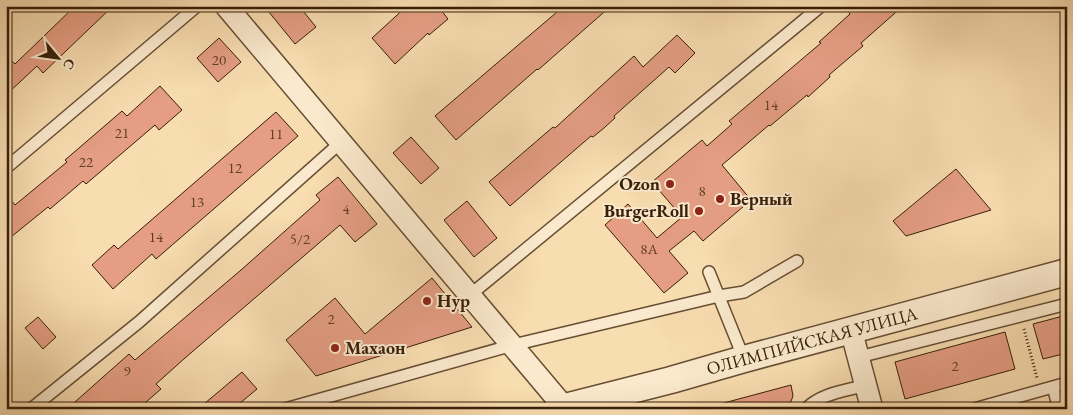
<svg xmlns="http://www.w3.org/2000/svg" width="1073" height="415" font-family="'EB Garamond',serif">
<rect width="100%" height="100%" fill="#f8ddb1"/>
<filter id="stains"><feTurbulence type="fractalNoise" baseFrequency=".004" numOctaves="4"/><feColorMatrix values="0 0 0 0 .2 0 0 0 0 .09 0 0 0 0 .02 0 0 0 .5 -.17"/></filter>
<radialGradient id="worn" r=".72"><stop offset=".6" stop-color="#630" stop-opacity="0"/><stop offset="1" stop-color="#630" stop-opacity=".3"/></radialGradient>
<!-- building -->
<path fill="#e59e84" stroke="#371e09" d="M75,6H113L43,73L37,66L6,95V55L15,64Z
M264,6H299L316,27L295,44Z
M407,6H438L448,19L429,35L428,33L395,64L372,38Z
M564,6H611L538,70L537,69L456,140L435,116Z
M844,6H903L861,43L863,46L829,75L830,77L808,97L807,95L770,126L769,125L722,165L751,200L703,241L694,231L669,251L688,273L664,293L605,225L628,204L657,238L682,217L652,182L702,140L707,146L732,124L729,121L821,43L819,42L850,14Z
M677,35L695,53L675,73L669,67L614,116L615,118L604,128L593,137L591,136L510,206L489,182L553,127L555,128L634,56L643,67Z
M219,38L241,62L218,82L197,58Z
M160,86L182,110L159,130L155,125L86,184L83,181L50,209L48,207L6,241V194L15,205L67,162L65,160L122,111L127,116Z
M276,112L298,136L156,259L152,254L113,289L92,265L114,245L118,249Z
M411,137L439,168L421,184L393,153Z
M956,169L991,210L906,236L893,221Z
M338,177L377,224L355,242L340,225L185,358L156,384L161,389L138,409H67L129,354L135,360L241,270L320,200L316,195Z
M467,201L497,238L474,257L444,220Z
M432,278L472,327L316,376L286,340L335,298L365,334Z
M1067,315V353L1043,359L1033,324Z
M38,317L56,337L43,349L25,328Z
M1005,332L1015,369L905,399L895,362Z
M242,372L257,389L233,409H198Z
M791,385L793,396L788,409H720V404Z"/>
<g fill="none" stroke-linecap="round" stroke-linejoin="round">
<!-- service casing -->
<g stroke="#674e33" stroke-width="14">
<path id="service" d="M6,168L197,6
M709,272L744,359
M470,295L821,6
M859,357L1067,304
M1053,387L1059,409
M31,409L139,322L340,143
M285,409L513,345L719,296L744,292L797,261
M806,409C821,393 846,391 866,385
M974,409L1067,383"/>
</g>
<!-- minor casing -->
<g stroke="#674e33" stroke-width="24">
<path id="minor" d="M226,6L564,407
M851,330L872,409"/>
</g>
<!-- tertiary casing -->
<g stroke="#674e33" stroke-width="29">
<path id="tertiary" d="M557,409L671,380L744,359L1067,272"/>
</g>
<!-- path -->
<path stroke="#371e09" stroke-width="3" stroke-dasharray="1 2.5" stroke-linecap="butt" d="M1024,329L1037,378"/>
<!-- service -->
<use href="#service" stroke="#fae9cc" stroke-width="11"/>
<!-- minor -->
<use href="#minor" stroke="#fae9cc" stroke-width="21"/>
<!-- tertiary -->
<use href="#tertiary" stroke="#fae9cc" stroke-width="26"/>
</g>
<!-- markers -->
<g fill="#8f2418" stroke="#fae9cc" stroke-width="2">
<circle cx="670" cy="184" r="5"/>
<circle cx="720" cy="199" r="5"/>
<circle cx="699" cy="211" r="5"/>
<circle cx="427" cy="301" r="5"/>
<circle cx="335" cy="348" r="5"/>
</g>
<g text-anchor="middle" stroke-width="4" stroke-linejoin="round" paint-order="stroke">
<!-- number labels -->
<g font-size="15" fill="#623e28">
<text x="219" y="65">20</text>
<text x="771" y="110">14</text>
<text x="122" y="138">21</text>
<text x="276" y="139">11</text>
<text x="86" y="167">22</text>
<text x="235" y="173">12</text>
<text x="702" y="196">8</text>
<text x="197" y="207">13</text>
<text x="346" y="214">4</text>
<text x="156" y="242">14</text>
<text x="300" y="244">5/2</text>
<text x="649" y="254">8А</text>
<text x="331" y="324">2</text>
<text x="955" y="371">2</text>
<text x="127" y="376">9</text>
</g>
<!-- poi labels -->
<g font-size="18" font-weight="bold" fill="#371e09" stroke="#fae9cc" text-anchor="start">
<text x="660" y="190" text-anchor="end">Ozon</text>
<text x="730" y="205">Верный</text>
<text x="689" y="217" text-anchor="end">BurgerRoll</text>
<text x="437" y="307">Нур</text>
<text x="345" y="354">Махаон</text>
</g>
<!-- street labels -->
<g font-size="18" fill="#371e09" stroke="#fae9cc">
<text transform="translate(812 341) rotate(-15)" y="6">ОЛИМПИЙСКАЯ УЛИЦА</text>
</g>
</g>
<!-- margin -->
<rect width="1073" height="415" fill="none" stroke="#f8ddb1" stroke-width="25"/>
<rect x="8" y="8" width="1058" height="400" fill="none" stroke="#371e09" stroke-width="2.5"/>
<rect x="12" y="12" width="1048" height="390" fill="none" stroke="#371e09"/>
<!-- north arrow -->
<g transform="translate(58 58) rotate(119)" stroke="#fae9cc" stroke-width="4" paint-order="stroke">
<path d="M0-4L9 19L0 12L-9 19Z" fill="#371e09"/>
<text y="-8" font-size="14" font-weight="bold" text-anchor="middle" fill="#371e09">С</text>
</g>
<rect width="100%" height="100%" filter="url(#stains)"/>
<rect width="100%" height="100%" fill="url(#worn)"/>
</svg>
